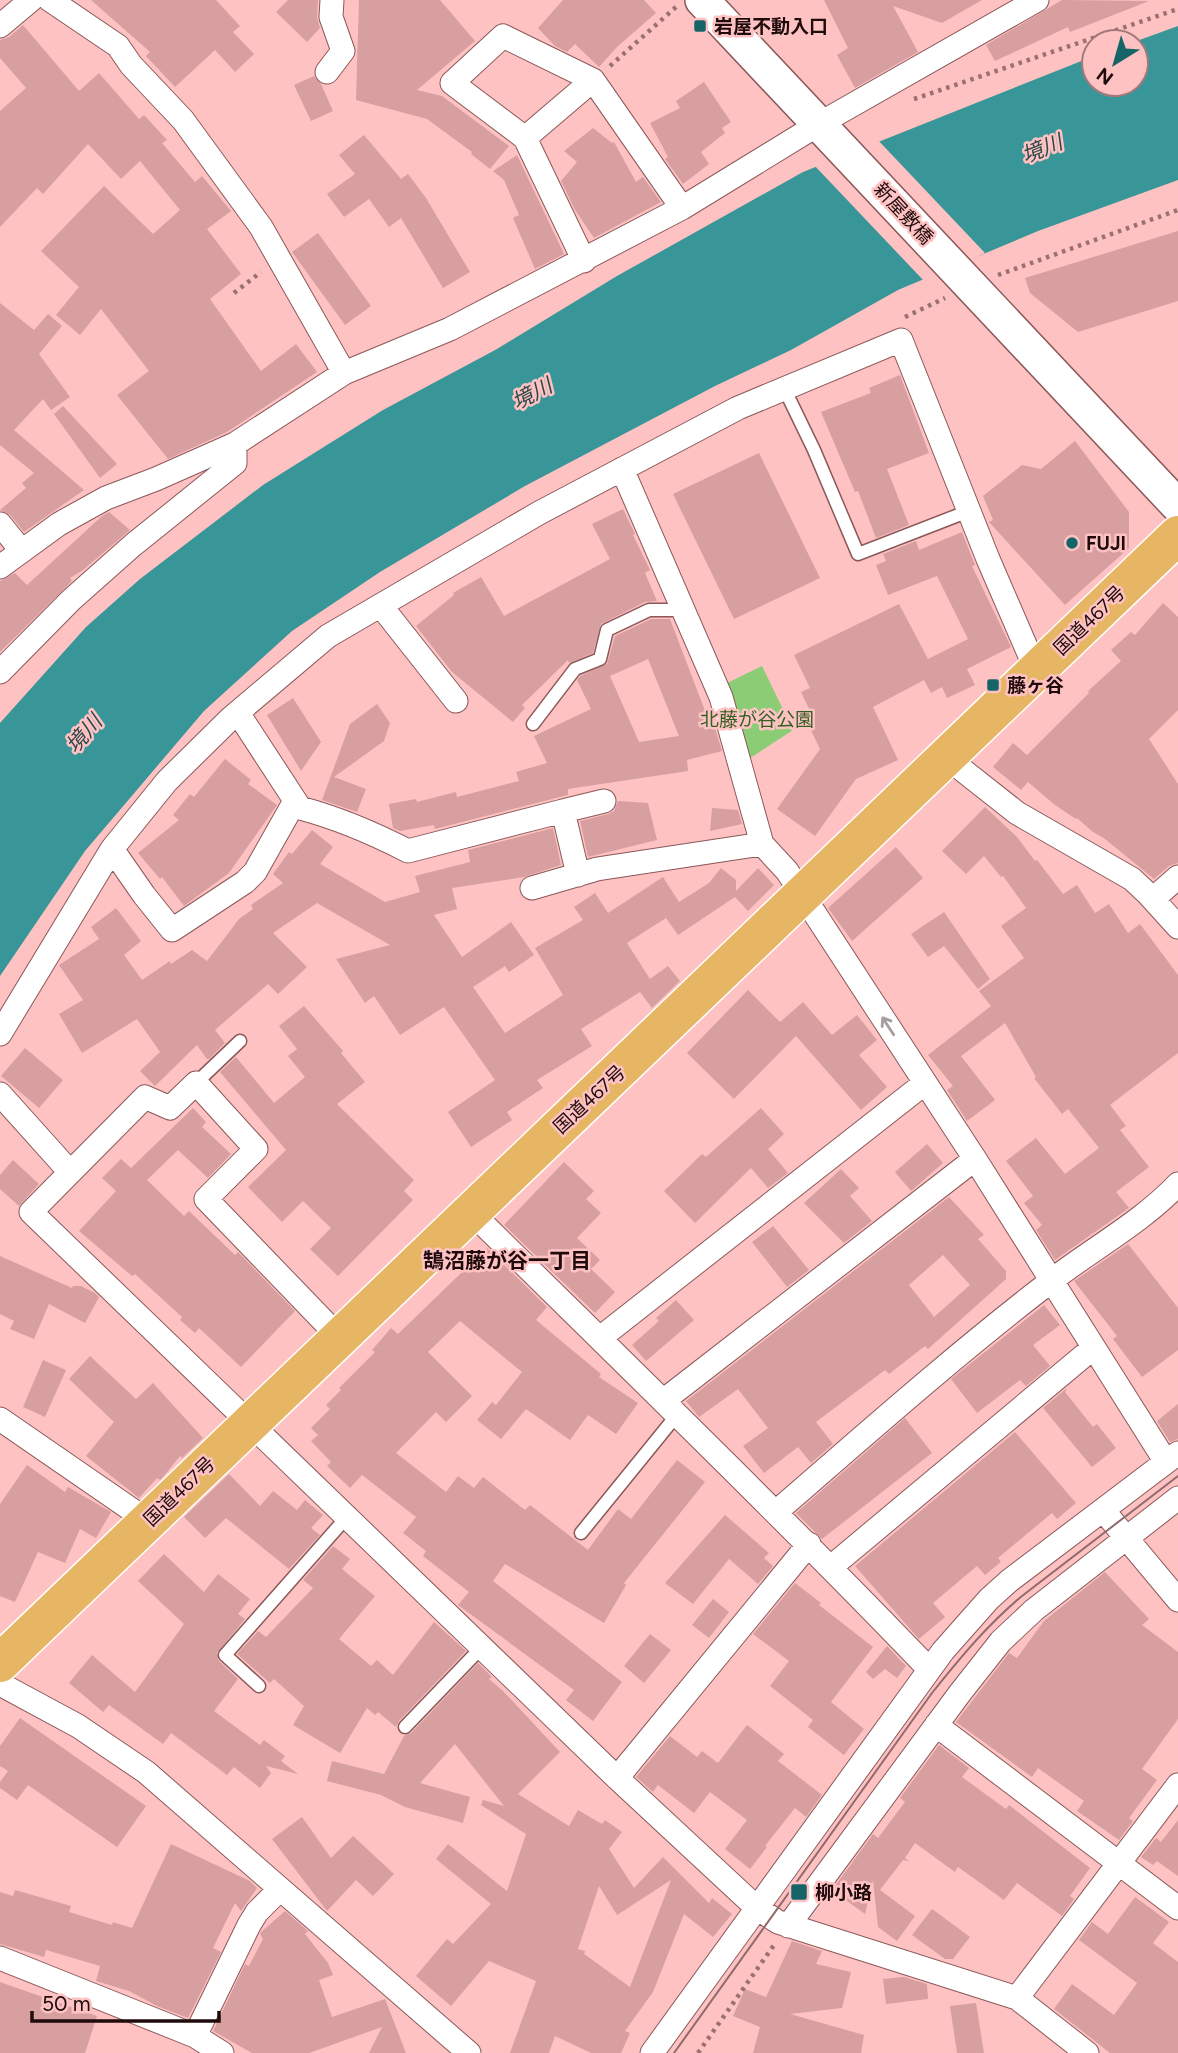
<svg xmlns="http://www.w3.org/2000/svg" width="1178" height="2053" font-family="Figtree,'Noto Sans JP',sans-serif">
<rect width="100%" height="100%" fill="#fec2c3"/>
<!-- green -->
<path fill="#8acd74" d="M762,666L793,730L741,764L717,688Z"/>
<!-- water -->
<path fill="#389598" d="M1178,26V180L1038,231L898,290L791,350L715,386L525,486L380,572L292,631L204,711L85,851L0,976V723L86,627L140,579L263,485L383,410L497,349L617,276L803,172L1094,56V84H1136V42H1134Z"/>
<!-- pier -->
<path fill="#fec2c3" d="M876,138L985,253L925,282L813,164Z"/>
<!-- building -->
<path fill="#d89fa0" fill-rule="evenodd" d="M91,0H216L240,26L233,32L254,54L235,72L215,50L175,87L146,56L150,52Z
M288,0H318L317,17L320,28L307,42L276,12Z
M359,0H440L475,41L417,90L442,96L509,146L490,169L471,154L472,152L427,119L356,100Z
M563,0H644L656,13L617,47L599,67L575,44L567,52L555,46L538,28Z
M824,0H982L942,23L893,6L918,52L855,88L837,55L848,48Z
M1062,0L1149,1L1070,32L1068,27L995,61L986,45Z
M23,25L79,91L99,73L139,119L144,115L167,140L162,143L195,182L202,176L231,211L207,229L241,274L210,299L261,371L296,344L317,372L227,432L168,459L117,395L149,371L101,309L80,335L56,315L79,287L41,251L104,186L153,234L180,210L140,161L121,179L88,144L43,194L37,188L0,227V111L26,88L0,58V40L9,37Z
M314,76L321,84L333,111L311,121L294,85Z
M704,82L731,122L722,128L725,133L701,152L709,164L683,184L665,159L668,157L650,123L680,108L676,101Z
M593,128L612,143L614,142L636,182L643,177L661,202L594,238L575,210L561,181L577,162L564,151Z
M364,135L401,179L408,174L426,198L470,272L443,288L401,218L389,227L369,199L344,217L327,194L355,174L339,155Z
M517,155L564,254L535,269L513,218L519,215L504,180L493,171Z
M1178,231V301L1078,332L1030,293L1025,278Z
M318,233L371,306L345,325L292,252Z
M0,303L34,330L48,314L62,326L39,354L70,397L51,410L43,399L14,430L84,490L24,532L10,515L0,510L26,488L22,483L34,473L0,445Z
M900,375L929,453L887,469L909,525L876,538L858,491L855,492L821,412L871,393L869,388Z
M63,406L117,464L100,478L54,414Z
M1075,441L1129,512V548L1065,605L989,522L993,520L983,496L1022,465L1041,469Z
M759,453L820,578L734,619L673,494Z
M623,509L635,534L633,535L650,570L645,573L657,601L645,602L601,624L593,653L569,663L568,660L522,705L525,708L513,722L452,672L416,626L454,595L453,593L481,577L504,616L610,559L592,524Z
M109,512L130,530L83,570L70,578L72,581L0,652V581L15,573L27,585L102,516Z
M962,532L975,565L972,566L1011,647L967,669L975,685L947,698L942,687L931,693L924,680L873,707L898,760L856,779L815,836L777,809L820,749L803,714L810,711L801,692L810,688L794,655L899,604L928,659L968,639L937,576L888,595L876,565L886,561L883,554L916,541L919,550Z
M1163,603L1178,617V710L1149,739L1178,784V863L1169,866L1154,879L1105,839L1093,832L1077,818L1076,819L1055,805L1028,782L1021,790L993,767L1013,743L1027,755L1089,693L1088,691L1121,661L1111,650L1131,632L1135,635Z
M651,619H670L707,716L711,715L722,751L687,760L688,771L568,789V795L435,829L434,825L400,831L393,828L389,804L416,799L417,802L456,792L457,797L519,781L516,772L547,763L534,736L591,709L577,680L580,676L607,664L615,636ZM648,659L679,736L639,742L610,676Z
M293,698L321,742L301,771L267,715Z
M377,704L390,723L384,741L334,777L366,789L357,812L322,800L350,724Z
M225,759L251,780L248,784L277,805L229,873L184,906L162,877L160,879L138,853L179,820L173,815L190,794L194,797Z
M618,801L648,803L657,840L588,857L580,821L608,814L614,811Z
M985,807L1017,837L1035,861L1037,860L1063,894L1077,885L1095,913L1109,904L1128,933L1140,924L1178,975V1053L1110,1105L1126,1126L1120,1130L1149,1167L1116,1192L1129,1208L1055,1260L1036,1230L1042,1225L1024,1203L1033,1196L1006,1161L1036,1138L1065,1174L1099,1148L1068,1109L1062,1114L1034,1078L1036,1077L1005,1023L961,1056L995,1100L967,1121L947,1090L953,1086L928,1055L991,1006L979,991L1024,958L1001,926L1026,908L1003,876L1001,877L984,856L966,874L942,851Z
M712,808L738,810L742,824L710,831Z
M553,828L561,865L524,877L452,888L457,909L434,915L462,957L511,922L534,955L509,972L505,966L473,987L505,1033L563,995L535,948L583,920L574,907L595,893L608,913L663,877L679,902L709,883L721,868L736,880V891L758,868L774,885L748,911L735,897L678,935L666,918L627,943L650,979L668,966L680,981L652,1008L640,992L581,1029L592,1046L537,1080L543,1088L507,1112L512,1120L471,1147L448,1112L495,1080L444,1007L400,1035L374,996L365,1003L336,959L390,945L317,903L273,933L307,967L278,994L268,984L215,1030L225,1043L209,1059H207L197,1045L155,1086L140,1071L160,1052L137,1019L82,1053L59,1014L83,1000L59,965L99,939L91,927L116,908L141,941L124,955L142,980L170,961L171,964L192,950L207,961L239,919L253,909L251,905L283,883L273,874L289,852L292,854L312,830L333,847L320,864L385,902L420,892L415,876L470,862L468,850Z
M896,847L923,878L852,941L828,908Z
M944,912L990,979L978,989L944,946L928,957L911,934Z
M748,990L780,1022L803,1002L832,1035L857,1015L877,1040L859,1055L887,1087L861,1110L796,1036L734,1099L687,1053Z
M304,1006L343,1051L341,1053L365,1082L337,1104L414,1180L404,1191L413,1200L338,1276L310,1249L331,1228L303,1201L282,1222L248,1187L286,1150L220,1072L236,1057L274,1103L305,1077L288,1056L297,1049L279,1026Z
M25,1048L63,1080L39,1108L1,1076Z
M193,1108L206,1122L202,1127L231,1154L208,1178L178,1150L147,1180L184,1216L189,1211L235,1255L238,1252L295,1311L241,1367L199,1328L195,1333L180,1320L182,1317L135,1274L132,1276L79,1231L116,1191L102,1178L121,1159L131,1168Z
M761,1108L784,1134L768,1149L788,1173L768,1188L751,1168L695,1223L664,1191L702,1154L706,1157Z
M927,1144L943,1163L911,1191L895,1172Z
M13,1160L39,1184L19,1206L0,1189V1175Z
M564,1162L594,1191L586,1199L601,1213L577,1238L600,1260L591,1269L615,1292L595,1313L504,1225Z
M841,1169L859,1188L850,1196L872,1221L844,1243L804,1203Z
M949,1197L984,1235L978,1239L1006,1271V1279L928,1349L925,1346L889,1374L885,1370L816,1422L833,1444L811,1463L798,1447L764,1473L743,1446L768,1428L738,1389L699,1417L686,1401ZM943,1255L970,1285L934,1317L909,1285Z
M773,1226L809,1270L787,1287L752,1242Z
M1128,1244L1178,1308V1350L1142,1377L1113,1339L1117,1336L1074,1281Z
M487,1248L547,1307L536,1320L601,1374L599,1377L638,1403L616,1434L588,1415L570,1440L526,1409L501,1439L477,1420L492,1402L496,1405L522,1372L460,1321L428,1352L472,1396L446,1422L436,1412L396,1453L446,1492L458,1476L474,1488L483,1477L525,1510L530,1505L588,1550L618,1509L631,1519L677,1460L705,1482L624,1583L626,1585L604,1623L505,1564L493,1581L622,1682L593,1721L566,1700L574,1690L458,1605L469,1592L423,1556L426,1551L403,1533L416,1517L362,1475L350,1488L327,1466L331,1462L311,1441L318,1435L311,1428L330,1409L326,1405L341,1390L339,1388L375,1352L372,1350L391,1328L398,1334Z
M0,1256L72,1288L73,1286H81L95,1293L99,1297L85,1323L49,1304L34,1339L10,1329L14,1321L0,1314Z
M676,1300L694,1320L646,1361L632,1345L659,1321L656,1318Z
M1044,1305L1060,1325L1033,1345L1050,1366L1026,1386L1020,1380L977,1413L951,1379Z
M90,1356L136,1399L153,1383L203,1438L182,1458L180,1456L163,1477L160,1480L157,1478L139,1498L86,1456L114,1422L69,1379Z
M43,1360L66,1370L45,1417L23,1407Z
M1067,1388L1065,1392L1093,1427L1097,1424L1116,1448L1092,1467L1043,1408Z
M1178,1404V1439L1170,1442L1157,1421Z
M905,1418L932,1453L822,1539L796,1513Z
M1015,1432L1076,1503L1057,1519L1052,1513L998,1558L1001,1562L985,1575L977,1566L933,1603L945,1617L919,1639L855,1566Z
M27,1465L65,1492L68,1487L111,1512L96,1538L80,1529L65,1563L38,1552L15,1602L0,1596V1504Z
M229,1474L260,1506L273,1491L297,1510L305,1500L323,1515L311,1528L320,1535L289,1569L226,1518L205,1538L184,1517Z
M725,1515L769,1553L764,1558L773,1566L758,1584L729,1559L693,1604L665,1583Z
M333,1546L350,1559L342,1569L375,1596L339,1639L371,1666L377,1660L393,1675L434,1622L466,1651L399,1721L396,1727L378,1712L375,1715L367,1708L340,1753L293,1725L304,1706L274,1679L270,1683L237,1654L258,1631L266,1637L313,1588L303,1580Z
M164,1554L204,1592L218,1574L250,1599L238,1614L245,1619L217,1653L219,1661L238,1679L214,1711L260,1745L264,1740L285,1756L281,1761L298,1774L266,1766L271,1773L260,1788L234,1767L227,1775L171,1733L163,1744L109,1705L103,1712L69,1683L92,1655L135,1692L157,1662L184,1624L138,1581Z
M1105,1572L1149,1619L1142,1625L1178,1652V1719L1142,1769L1157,1780L1129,1818L1133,1821L1119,1840L1077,1811L1084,1801L1038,1768L1032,1777L956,1722L1009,1653L1017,1658L1044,1621Z
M795,1583L821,1603L819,1605L873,1647L831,1702L864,1729L844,1755L808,1727L813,1720L770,1686L789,1661L753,1634Z
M713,1599L729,1612L709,1638L692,1625Z
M650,1634L671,1650L644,1683L624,1666Z
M887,1646L906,1666L897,1678L885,1669L873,1679L866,1672Z
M478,1663L492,1677L489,1679L503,1691L560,1752L518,1794L569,1826L578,1810L602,1824L605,1820L622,1832L609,1849L634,1888L663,1857L709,1903L712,1898L732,1914L713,1937L684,1914L653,1992L625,2031L630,2033L621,2053H591L555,2036L549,2053H510L536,1981L489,1961L451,2006L416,1976L447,1939L453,1944L491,1904L436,1859L448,1844L507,1891L526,1834L481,1805L483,1800L504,1806L455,1744L420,1783L470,1797L463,1823L405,1807L381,1795L327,1781L332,1761L384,1774L404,1736L411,1733ZM671,1880L630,1987L584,1954L585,1951L578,1949L599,1886L617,1915Z
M20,1718L146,1806L117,1847L28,1785L17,1800L0,1788V1782L8,1771L0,1766V1746Z
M747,1725L784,1754L778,1761L822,1795L806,1817L795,1808L765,1846L767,1847L750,1869L725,1849L747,1820L710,1792L694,1813L658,1785L653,1792L636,1777L670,1736L697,1757L702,1751L718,1763Z
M939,1745L969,1768L962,1777L1006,1809L1009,1805L1090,1868L1070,1896L1074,1899L1062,1916L1017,1883L1004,1900L958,1867L955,1872L915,1843L905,1858L909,1861L903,1860L880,1890L915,1916L897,1941L878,1927L873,1880L865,1914L832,1890L873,1834L878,1838L905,1802L900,1798Z
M302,1817L331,1858L353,1836L394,1874L373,1896L356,1880L327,1911L272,1839Z
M1178,1820V1876L1157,1861L1153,1865L1141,1857L1156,1838L1161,1842Z
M171,1844L250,1881L257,1888L241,1911L235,1903L213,1948L221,1952L188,2018L157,2006L129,1991L96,1981L100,1966L46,1950L44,1957L0,1944V1892L13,1896L15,1890L71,1906L69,1912L112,1925L113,1922L132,1928Z
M1135,1897L1169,1922L1153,1943L1178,1962V2053H1110L1054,2009L1072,1984L1114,2015L1137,1983L1079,1940L1092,1922L1108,1934Z
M932,1909L970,1937L953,1959H945L912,1935Z
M285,1911L308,1931L305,1934L328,1963L333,1975L319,1980L332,2017L385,1999L406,2053H369L382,2027L309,2053H252L213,2031L245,1964L249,1966L263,1939L260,1934L261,1932Z
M792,1941L822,1951L816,1964L851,1972L842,2008L790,2014L864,2035L861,2053H753L760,2027L733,2016L745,1989L766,1997Z
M904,1977L927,1984L928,1999L886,2004L883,1979Z
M0,1982L97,2016L85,2053H0Z
M976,2003L984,2053H957L950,2006Z"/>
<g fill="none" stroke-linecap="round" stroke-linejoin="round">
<!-- lane casing -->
<g stroke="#8b5859" stroke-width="15">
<path id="lane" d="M784,388L814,450L858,554L969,511
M533,724L575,669L600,659L607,630L649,610H684
M196,1083L240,1041
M581,1533L676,1416
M259,1686L225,1655L346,1518
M405,1727L481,1648"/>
</g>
<!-- street casing -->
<g stroke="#8b5859" stroke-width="25">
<path id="street" d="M50,0L118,46L131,65L183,120L261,227L344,373
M0,26L31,0
M327,72L343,51L331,17L332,0
M525,138L593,80
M584,261L525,138L452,83L503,36L593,80L682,208
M622,469L721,697L762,844L787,871L975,1159L1166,1462
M0,524L21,550
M0,567L59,524L106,498L156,479L235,444L344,373L450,329L682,208L819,124L1037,0
M381,606L456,701
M0,672L71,600L133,545L235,463V444
M238,713L300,808C338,818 373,833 408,851L563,811L578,875
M946,757L1017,813L1132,879L1149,895L1178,927
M563,811L604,801
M112,849L144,895L172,930L245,882L255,872L295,801
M532,888L597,869L762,844
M1153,899L1178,877
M0,1034L112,849L167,781L231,718L328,636L539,513L738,408L901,340L988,559L1036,670
M0,1094L70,1172
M471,1212C625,1364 780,1514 929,1669
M339,1337L206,1199L256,1149L196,1083L170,1108L145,1097L31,1212L617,1778L757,1908L778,1922L1017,1998L1178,1785
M600,1338L925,1083
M663,1401L975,1159
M0,1419L148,1521
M1103,1510L1178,1600
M776,1512C866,1434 956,1354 1051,1281C1092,1249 1142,1222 1178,1184
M831,1567L1093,1348
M0,1684L78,1726L146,1772L469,2053
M936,1725L1178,1908
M617,1778L809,1544
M788,1926L960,1693L1001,1641L1034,1610L1178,1498
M0,1958L195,2036L222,2053
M1017,1998L1087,2053
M195,2036L249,1925L257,1912L279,1890
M652,2053L943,1651L989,1599L1009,1581L1178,1453"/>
</g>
<!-- secondary casing -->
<g stroke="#8b5859" stroke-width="36">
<path id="secondary" d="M702,0L1178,506"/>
</g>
<!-- highway casing -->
<g stroke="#fff" stroke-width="41">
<path id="highway" d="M0,1663L1178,535"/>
</g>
<!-- path -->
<path stroke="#9a7071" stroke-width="4.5" stroke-dasharray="3.5 5" stroke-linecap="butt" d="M610,66L676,7
M914,99L1178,9
M998,275L1178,210
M234,293L261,272
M905,317L945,298
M698,2053L774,1945"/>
<!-- lane -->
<use href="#lane" stroke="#fff" stroke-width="12"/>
<!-- street -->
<use href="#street" stroke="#fff" stroke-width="23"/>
<!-- secondary -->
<use href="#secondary" stroke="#fff" stroke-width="33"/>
<!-- highway -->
<use href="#highway" stroke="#e7b665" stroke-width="38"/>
<!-- tram -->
<path stroke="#936a6b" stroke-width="2" d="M674,2053L932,1693C960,1658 988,1624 1022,1596L1178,1476"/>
</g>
<!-- one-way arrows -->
<defs><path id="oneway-shaft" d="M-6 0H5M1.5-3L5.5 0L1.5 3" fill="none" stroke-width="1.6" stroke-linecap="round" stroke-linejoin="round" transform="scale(1.75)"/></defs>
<use stroke="#a59d9e" href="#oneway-shaft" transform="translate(888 1026) rotate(-123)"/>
<!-- markers -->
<g fill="#156467" stroke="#fec2c3" stroke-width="2.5">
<rect x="693" y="19" width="14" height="14" rx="3.5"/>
<circle cx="1072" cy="543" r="7"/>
<rect x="986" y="678" width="14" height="14" rx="3.5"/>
<rect x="790" y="1883" width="18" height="18" rx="3.5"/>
</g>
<g text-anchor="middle" stroke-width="5" stroke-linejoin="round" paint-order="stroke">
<!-- poi labels -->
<g font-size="19" font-weight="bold" fill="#1f0b0c" stroke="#fec2c3" text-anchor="start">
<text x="714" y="33">岩屋不動入口</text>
<text x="1086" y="550">FUJI</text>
<text x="1007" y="692">藤ヶ谷</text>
<text x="815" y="1899">柳小路</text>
</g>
<!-- street labels -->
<g font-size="19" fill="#1f0b0c" stroke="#fec2c3">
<text transform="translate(904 213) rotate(47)" y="7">新屋敷橋</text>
<text transform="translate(1089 620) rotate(-44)" y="7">国道467号</text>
<text transform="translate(589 1099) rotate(-43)" y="7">国道467号</text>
<text transform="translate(179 1491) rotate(-44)" y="7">国道467号</text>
</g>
<!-- park labels -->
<g font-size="19" fill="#325f22" stroke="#fec2c3">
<text x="757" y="726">北藤が谷公園</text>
</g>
<!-- water labels -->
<g font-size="21" font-style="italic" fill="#2c4849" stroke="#fec2c3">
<text transform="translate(1042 149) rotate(-22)" y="7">境川</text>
<text transform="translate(532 394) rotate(-28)" y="7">境川</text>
<text transform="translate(84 734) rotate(-49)" y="7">境川</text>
</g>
<!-- neighbourhood labels -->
<g font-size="21" font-weight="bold" fill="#1f0b0c" stroke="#fec2c3">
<text x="507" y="1268">鵠沼藤が谷一丁目</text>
</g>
</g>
<!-- north arrow -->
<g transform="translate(1115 63) rotate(217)"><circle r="33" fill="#fec2c3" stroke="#a5797a" stroke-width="2"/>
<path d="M0-5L12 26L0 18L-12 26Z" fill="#156467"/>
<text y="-10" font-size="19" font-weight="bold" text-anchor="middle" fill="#1f0b0c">N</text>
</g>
<!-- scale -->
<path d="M32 2011v10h187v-10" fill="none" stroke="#1f0b0c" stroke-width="3.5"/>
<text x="42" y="2011" font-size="21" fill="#1f0b0c" stroke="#fec2c3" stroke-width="5" paint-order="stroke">50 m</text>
</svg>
